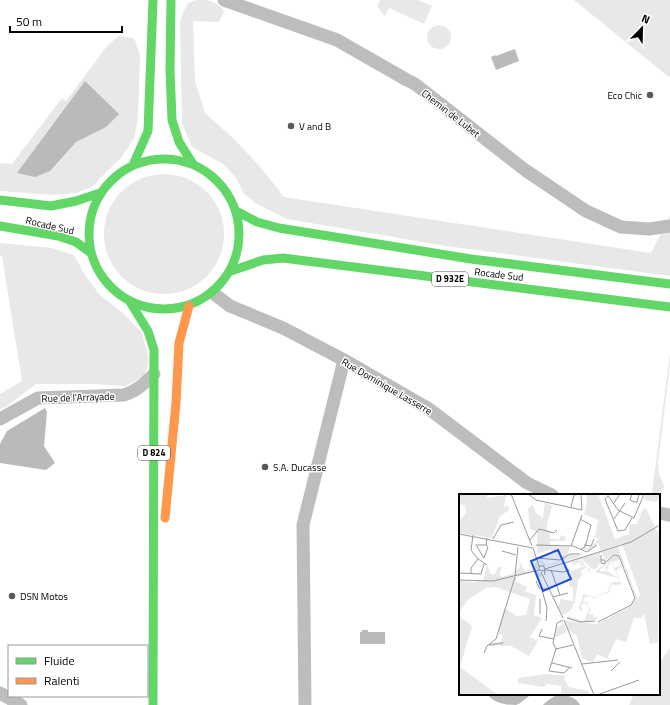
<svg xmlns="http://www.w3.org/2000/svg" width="670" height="705" font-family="'Titillium Web',sans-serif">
<rect width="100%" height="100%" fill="#fff"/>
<!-- green -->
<path fill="#e8e8e8" d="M197,0C210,0 216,1 224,11L219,22L193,21L195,81L205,113L233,138L262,169L284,197L651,253L670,216V276L446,246L287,219L257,204L244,194L236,178L223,164L192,147L182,123L180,23L182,15L188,3Z
M380,0H418L432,6L424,24L389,8L385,16L377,6Z
M574,0H670V78Z
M427 37a12 12 0 1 1 24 0a12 12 0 1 1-24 0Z
M119,36L134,38L140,55L138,118L134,138L121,158L108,170L92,187L76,193L53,195L0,191V163L12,164L62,98L66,101L107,46Z
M104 234a60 60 0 1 1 120 0a60 60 0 1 1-120 0Z
M0,243L52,248L74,255L85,275L99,294L124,314L142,333L149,361L144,376L126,386L94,384H36L7,406L0,409V394L22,381L2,256H0Z
M670,353V365L658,462L659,473L664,486C662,493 658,494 652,493Z
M670,648V705H629L634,694H659V663Z"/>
<!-- water -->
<path fill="#bababa" d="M515,49L519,61L496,70L491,57L495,55L496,56Z
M85,81L119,114L106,127L76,142L50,171L35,177L17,173Z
M45,408L47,412L44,446L55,463L46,470L0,463V444L7,431Z
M362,630H368V632H385V644H360V632H362Z
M487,694H532C527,697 521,704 516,705C504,705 494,703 487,694Z
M563,694C569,696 578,699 580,705H543C549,699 555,695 563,694Z"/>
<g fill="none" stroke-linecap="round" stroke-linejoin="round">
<!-- street -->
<path stroke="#bdbdbd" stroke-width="13" d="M224,0L337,40L407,80L415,84L525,170L586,211L621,227L649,229L670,226
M213,293L230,306L283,328L344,360L429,409L527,483L552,495
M0,419L38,398L124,395C137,391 145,383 154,374
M659,513L670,515
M0,693L21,705
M305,705L303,525L344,360"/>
<!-- fast -->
<path stroke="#63d668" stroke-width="9" d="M171,0L170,71L172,120L179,142L193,164
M89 234a75 75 0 1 1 150 0a75 75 0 1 1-150 0Z
M133,165L148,131L153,0
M0,200L51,206L76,201L100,193
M236,211L257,222L279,228L471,259L670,284
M0,226L58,236L76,242L91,253
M231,271L263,260L283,258L670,307
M130,302L148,331L154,350L153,705"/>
<!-- slow -->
<path stroke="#ff974d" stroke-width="9" d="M165,518L176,403L179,343L189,306"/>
</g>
<!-- markers -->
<g fill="#595959" stroke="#fff" stroke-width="1.5">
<circle cx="650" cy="95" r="4"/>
<circle cx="291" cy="126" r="4"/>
<circle cx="265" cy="467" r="4"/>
<circle cx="12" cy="596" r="4"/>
</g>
<g text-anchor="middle" stroke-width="3" stroke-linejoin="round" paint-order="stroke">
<!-- shield labels -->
<g fill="#fff" stroke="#4c4c4c" stroke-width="1">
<rect x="432" y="272" width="36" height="14" rx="3"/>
<rect x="138" y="446" width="32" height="14" rx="3"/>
</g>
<g font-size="9" font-weight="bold" fill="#000">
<text x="450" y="282">D 932E</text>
<text x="154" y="456">D 824</text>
</g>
<!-- poi labels -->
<g font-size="10" fill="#000" stroke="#fff" text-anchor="start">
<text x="642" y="99" text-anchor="end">Eco Chic</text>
<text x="299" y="130">V and B</text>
<text x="273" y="471">S.A. Ducasse</text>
<text x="20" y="600">DSN Motos</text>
</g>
<!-- street labels -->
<g font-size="10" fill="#000" stroke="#fff">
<text transform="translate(451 113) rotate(38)" y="4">Chemin de Lubet</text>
<text transform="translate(50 225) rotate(13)" y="4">Rocade Sud</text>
<text transform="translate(499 274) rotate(7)" y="4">Rocade Sud</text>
<text transform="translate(387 386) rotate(30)" y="4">Rue Dominique Lasserre</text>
<text transform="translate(78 397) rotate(-2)" y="4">Rue de l'Arrayade</text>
</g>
</g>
<!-- overview -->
<g transform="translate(459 494)">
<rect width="201" height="201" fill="#fff"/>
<path d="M0,0H28V4L47,1L45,13L49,12L50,16L41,22L33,44L0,39V27L7,19L6,12L0,10ZM127,0H139L156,45L170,40L171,30H178L184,15L187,14L197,36L201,37L199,148L191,150L185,119L182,124H175L167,148L157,145L148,165L138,160L134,169L123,164L118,142L108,135L106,127L138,130L172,112L177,104L161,62L156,60L147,66L142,58L159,53L179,106L181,100L163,50L142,57L139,49L130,57L124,55L131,53L140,45L136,43L139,26L125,20L128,9ZM186,0H201V3L197,8L185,6ZM86,8L93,12L88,30V36L92,37L90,44L100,46L102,41L107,43L106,47H91L92,52L111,53L108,60L124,62L87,72L81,69L80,64L87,71L103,67L104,60L90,56L78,60V38L71,35L69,14L74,11L77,19L84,24ZM141,58V69L137,75H133L123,65L117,68L123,66L126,71L122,72L121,68L114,71L113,68L106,70L110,76H107L106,69ZM154,62L158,61L161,66L153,68L156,74L162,71L161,68L164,72L157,77L162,90L156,91L153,90L150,98L136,104L128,102L125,105L126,101L124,107L128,108L131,116L130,121L134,120V124L137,122L138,125L124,128L117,127L108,124L112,119L116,120L111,119V123L125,127L130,116L128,110L124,109L122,113L124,116L117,120L122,117L119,113L121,112L124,100L137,103L149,97L153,88H160V86L152,67L148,76H146L150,66L140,77H148L159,84L136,78ZM58,64L66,77L75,74L77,67L79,74L67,78L79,77L84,81L77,86L79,83L76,78L57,83L56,87L68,93L67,98L77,101L75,121L83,124L71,143L79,147L70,162L52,152H42L43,141L39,140L45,114L58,122L67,121L71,105L36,93L27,94L9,106L0,118V87L17,88L24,86L28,71L32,80H36L39,73H43L40,81L43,83L56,79L61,72ZM126,72H127L131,76L130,79L128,73L124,76H122L123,81L119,86L116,108L111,117L104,121L98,112L101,110V105L114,107V94L110,91L112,77ZM0,122L13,132L1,173L39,201H0ZM105,130L108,138L95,144L97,134ZM86,180L107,182L105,185L110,193L129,197L130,201H102V192L88,190L85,193L59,189V184Z" fill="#e8e8e8"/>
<path fill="none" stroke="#bababa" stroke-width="2" d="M30,151L44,149"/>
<path fill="none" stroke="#999" stroke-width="1" d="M52,0L73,52M69,0L77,6L123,16L122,0L115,1M148,0L159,16L175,24M173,0L171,6L175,8H178L180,0M149,2L146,5L159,37L166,36L173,24M154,10L161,0M112,13L115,1M175,24L185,0M121,25L132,31L126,53L122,55M155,25L166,9M0,40L74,54M14,41L12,56L19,65L28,71M34,45L42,31L55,28M71,46L80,35L95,39L98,36M27,51H17L25,64L29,53L27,51L28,44M77,51L114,52L128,58L138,51M125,51L132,52L135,45M112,52L123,21M74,54L80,72M43,57L57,61M142,61V69L146,70V66H142M78,64L101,66L111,60H121M86,75L172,48L201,31M86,76L104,78L111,76M92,76L101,101M85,77L80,76V72H85L86,81M82,78L104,124M0,79L22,80L25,70M12,79V74L19,65M56,82L59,53M0,86L34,87L80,76M77,87L81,95H90M83,96L88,114L87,127M94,103L109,99M81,105V120M108,124L121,128L136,127M105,126L135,201M139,128L172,111L176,104L160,62L155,61L147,68M83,135L80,142L95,145M97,155L90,177L105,179L110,174M97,155L94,149L98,129L104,126M97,155L114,151M25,159L28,152L37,145L56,83M93,169L113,174M123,170L159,166M152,177L161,168M138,201L180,186"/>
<path fill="#1d4ed8" fill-opacity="0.15" stroke="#1d4ed8" stroke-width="2" d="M99,56L112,85L84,97L72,67Z"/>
<rect width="201" height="201" fill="none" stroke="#000" stroke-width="2"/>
</g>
<!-- legend -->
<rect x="8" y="645" width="140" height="52" fill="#ffffff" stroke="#999999"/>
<rect x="16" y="658" width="20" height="6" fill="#63d668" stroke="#999999"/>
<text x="44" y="665" font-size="12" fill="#000000">Fluide</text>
<rect x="16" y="678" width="20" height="6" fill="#ff974d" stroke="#999999"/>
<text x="44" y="685" font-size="12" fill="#000000">Ralenti</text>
<!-- north arrow -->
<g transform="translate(642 28) rotate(23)" stroke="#ffffff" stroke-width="3" paint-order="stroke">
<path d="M0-3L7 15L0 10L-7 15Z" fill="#000000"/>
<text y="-6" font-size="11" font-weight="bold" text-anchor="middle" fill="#000000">N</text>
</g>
<!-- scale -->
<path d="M10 26v6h112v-6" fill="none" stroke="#000000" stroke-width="2"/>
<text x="16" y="26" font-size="12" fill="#000000" stroke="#ffffff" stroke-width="3" paint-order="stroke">50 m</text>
</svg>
